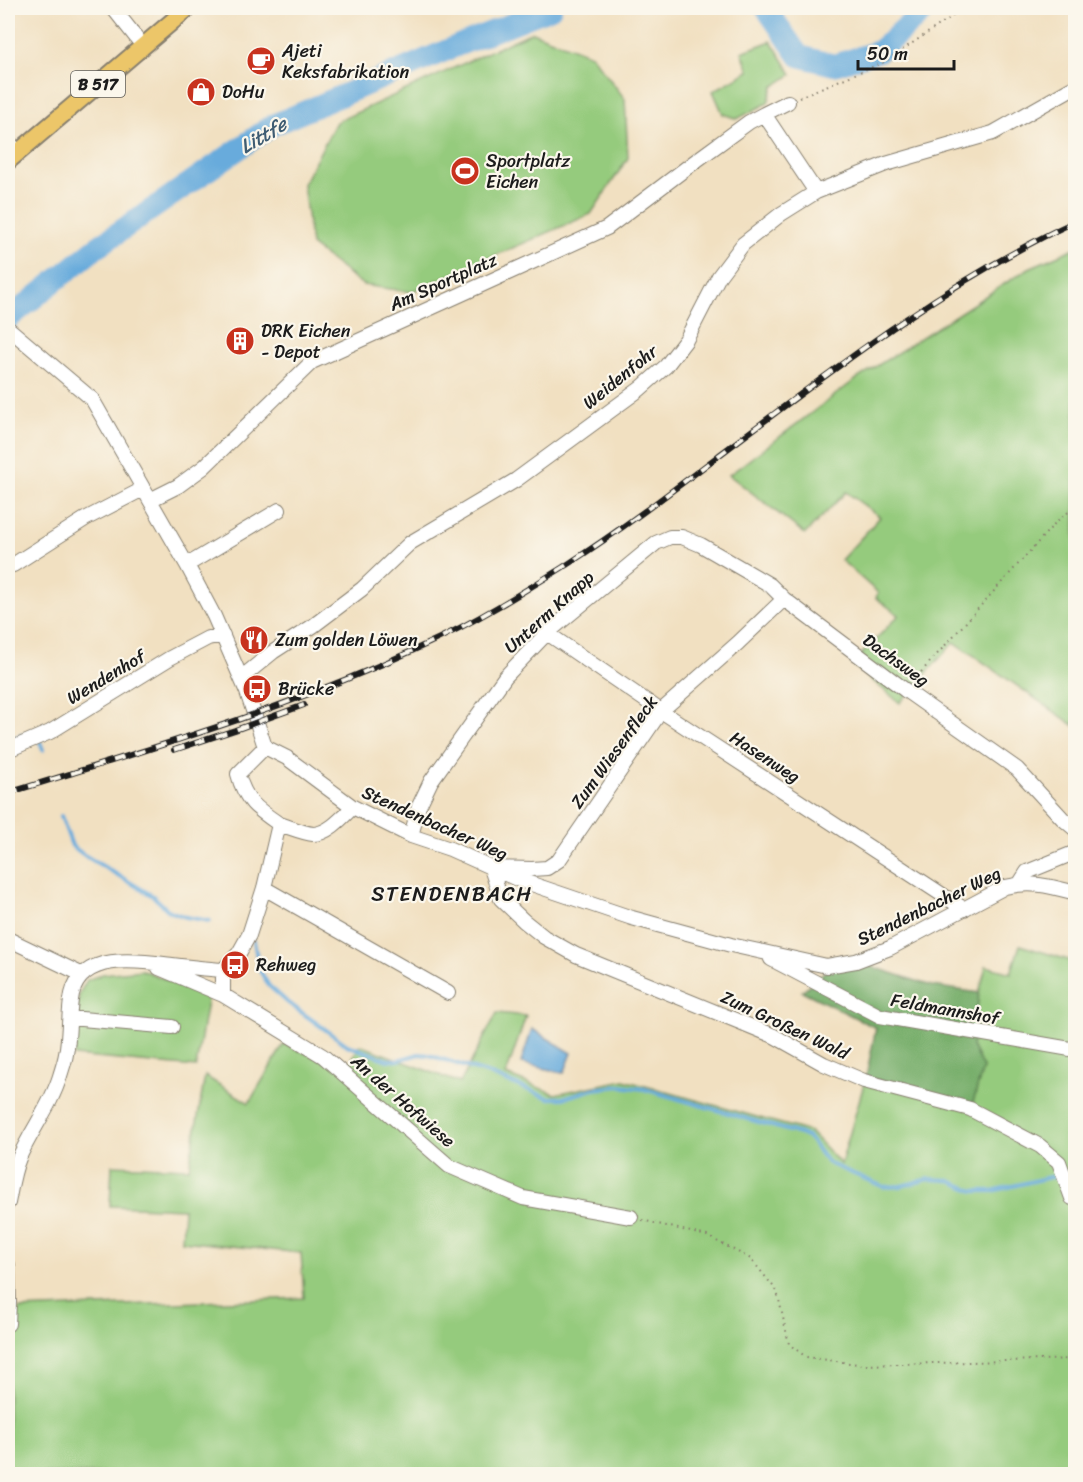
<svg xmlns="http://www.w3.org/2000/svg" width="1083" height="1482" font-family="Sriracha,sans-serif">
<rect width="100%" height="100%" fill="#fbf7ec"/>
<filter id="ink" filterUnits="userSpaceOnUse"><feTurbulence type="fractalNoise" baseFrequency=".0167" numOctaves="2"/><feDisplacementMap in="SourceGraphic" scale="12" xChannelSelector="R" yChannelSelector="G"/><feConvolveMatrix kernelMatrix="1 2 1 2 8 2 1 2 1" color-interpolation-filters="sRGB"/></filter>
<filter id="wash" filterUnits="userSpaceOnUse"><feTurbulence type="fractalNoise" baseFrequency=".008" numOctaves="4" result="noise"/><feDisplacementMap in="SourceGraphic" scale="24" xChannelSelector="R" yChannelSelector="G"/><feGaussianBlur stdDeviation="1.35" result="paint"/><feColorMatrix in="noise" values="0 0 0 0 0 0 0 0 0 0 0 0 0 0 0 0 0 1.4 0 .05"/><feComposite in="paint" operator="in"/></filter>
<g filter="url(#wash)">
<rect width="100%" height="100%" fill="#f1e0c1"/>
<!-- green -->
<path fill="#95cb7d" stroke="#58744c" stroke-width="1.5" d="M532,32L591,55L625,99L628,158L591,214L411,292L363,285L311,245L303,184L336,122Z
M771,41L792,74L773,87L768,103L737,119L723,114L713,91L749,71L742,52Z
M1075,248V726L954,642L900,703L852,664L899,615L876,598L878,593L841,560L880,517L846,492L805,534L729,475L855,380L1029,268Z
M1020,945L1075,962V1474H8V1352L19,1309L304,1298L301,1253L182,1241L184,1209L110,1206L112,1165L189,1168L205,1076L249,1103L284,1044L346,1070L360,1045L460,1083L497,1013L526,1016L506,1075L555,1094L624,1080L810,1132L841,1164L866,1077L983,1068L972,1046L979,993L986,966L1011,973Z
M142,970L208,996L196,1067L74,1056L79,994L87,980L103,974Z"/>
<!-- forest -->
<path fill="#78af6c" stroke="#4a6644" stroke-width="1.5" d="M842,957L932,986L979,993L972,1046L983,1068L972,1106L866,1077L876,1028L802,991Z"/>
<!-- water -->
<path fill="#67abdc" stroke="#42647c" stroke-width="1.5" d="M532,1029L572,1053L564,1073L521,1063Z"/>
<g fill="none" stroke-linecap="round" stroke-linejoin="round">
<!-- stream -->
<path stroke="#67abdc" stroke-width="4" d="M8,741L22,735
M40,742L43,750
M61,816L72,846L84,855L153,896L169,911L186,917L210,921
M254,941L259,969L269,986L287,1002L347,1045L388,1060H398L419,1054L429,1055L486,1073L549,1098H563L594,1089L619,1086L644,1089L800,1134L809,1138L828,1163L884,1187L901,1186L929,1179L948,1180L974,1191H992L1050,1177H1054"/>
<!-- river -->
<path stroke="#67abdc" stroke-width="22" d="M766,8L799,56L834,65L879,51L927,8
M8,319L96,248L273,125L459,45L551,8"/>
</g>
</g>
<g filter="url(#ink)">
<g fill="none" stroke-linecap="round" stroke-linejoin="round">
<!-- minor casing -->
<g stroke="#867e6e" stroke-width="16">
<path id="minor" d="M113,8L143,46
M764,114L788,102
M8,140L17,153
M8,328L92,399L187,565L214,616L247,692L265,747L287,758L353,807L411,836L450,849L517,879L632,918L731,945L827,966L856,961L890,948L1005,887C1033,881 1049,886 1076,893
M150,500L178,486L204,467L312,362L607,228L697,160L749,122L764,114L816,192
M13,565L85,519L143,489
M187,565L279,510
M784,599L738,643L661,711L559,860L547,868L532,869L491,868L501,899L524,921L544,937L576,955L774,1036L824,1064L864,1081L970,1109L1040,1146L1059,1162L1072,1198
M547,633L661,711L964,909
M241,678L273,652L313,626L362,589L410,543L516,480L640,389L666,366L686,340L719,276L743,244L781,214L816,192L886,164L993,133L1076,86
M8,750L50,732L170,658L208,638L223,635
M279,824C289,827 303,833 313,834C328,834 343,817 353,807
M411,836L419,806L431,781L505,677L547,633L656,543L670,537H682L701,545L770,585L784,599L905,690L1017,769L1063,819L1076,830
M1020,883L1027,872L1076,852
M264,888L448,993
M8,939L83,975
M771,959L880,1016L1076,1050
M159,968L223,995
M223,970V995L323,1056L449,1166L523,1198L631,1217
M223,970L239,953L249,935L264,888L279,824C257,809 245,801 238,774L265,747
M70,1018L172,1027
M8,1203C11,1188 13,1172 19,1158C31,1130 51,1106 60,1076C62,1069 65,1061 66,1054C70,1034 68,1014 72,994C82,951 141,961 172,965C189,967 206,969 223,970
M8,1265L9,1302L8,1324"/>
</g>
<!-- major casing -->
<g stroke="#867e6e" stroke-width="20">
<path id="major" d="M8,161L188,8"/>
</g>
<!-- path -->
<path stroke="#867e6e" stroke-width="2" stroke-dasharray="1.5 4.5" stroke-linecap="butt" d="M799,97L884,62L965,8
M913,681L1057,521L1076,506
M642,1220L707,1236L751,1259L777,1291L789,1344L806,1357L865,1365L1076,1359"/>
<!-- minor -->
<use href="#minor" stroke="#fff" stroke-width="14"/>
<!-- major -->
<use href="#major" stroke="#ecc669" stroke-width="16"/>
<!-- rail casing -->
<g stroke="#1c1c1c" stroke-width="6">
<path id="rail" d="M174,750L235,730L304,705
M8,793C150,749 294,707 429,643C477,621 523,592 568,564C621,530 672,491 722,453C835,368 947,281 1076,221"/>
</g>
<!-- rail -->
<use href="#rail" stroke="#fbf7ec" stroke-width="4" stroke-dasharray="11" stroke-linecap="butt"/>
</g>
</g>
<!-- icons -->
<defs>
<g id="cafe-disc" transform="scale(1.5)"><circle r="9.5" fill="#c8321e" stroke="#fbf7ec"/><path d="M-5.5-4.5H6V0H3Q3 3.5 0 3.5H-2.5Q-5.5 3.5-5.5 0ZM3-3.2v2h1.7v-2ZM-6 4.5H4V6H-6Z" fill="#fff"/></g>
<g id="shop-disc" transform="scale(1.5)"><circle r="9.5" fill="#c8321e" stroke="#fbf7ec"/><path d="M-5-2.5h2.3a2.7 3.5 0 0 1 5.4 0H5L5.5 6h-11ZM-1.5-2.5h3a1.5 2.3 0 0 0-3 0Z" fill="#fff"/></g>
<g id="stadium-disc" transform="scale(1.5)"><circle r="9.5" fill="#c8321e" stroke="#fbf7ec"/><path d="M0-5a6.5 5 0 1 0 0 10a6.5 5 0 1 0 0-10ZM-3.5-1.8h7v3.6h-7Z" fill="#fff"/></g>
<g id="building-disc" transform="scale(1.5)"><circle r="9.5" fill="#c8321e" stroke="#fbf7ec"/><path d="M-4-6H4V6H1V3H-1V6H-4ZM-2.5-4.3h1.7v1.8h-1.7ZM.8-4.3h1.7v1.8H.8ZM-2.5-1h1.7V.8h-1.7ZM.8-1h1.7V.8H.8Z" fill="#fff"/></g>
<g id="restaurant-disc" transform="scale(1.5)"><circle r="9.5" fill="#c8321e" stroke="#fbf7ec"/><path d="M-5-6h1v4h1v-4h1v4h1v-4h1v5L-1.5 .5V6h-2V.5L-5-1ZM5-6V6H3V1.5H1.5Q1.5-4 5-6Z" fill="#fff"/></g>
<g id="bus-disc" transform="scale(1.5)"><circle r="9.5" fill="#c8321e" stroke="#fbf7ec"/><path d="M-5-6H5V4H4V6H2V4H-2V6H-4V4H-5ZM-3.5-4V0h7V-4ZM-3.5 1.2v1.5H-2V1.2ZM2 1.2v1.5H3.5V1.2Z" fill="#fff"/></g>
</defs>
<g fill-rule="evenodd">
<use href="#cafe-disc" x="261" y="61"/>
<use href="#shop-disc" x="201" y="92"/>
<use href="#stadium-disc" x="465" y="171"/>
<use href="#building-disc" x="240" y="341"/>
<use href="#restaurant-disc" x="254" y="640"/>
<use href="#bus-disc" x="257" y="689"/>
<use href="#bus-disc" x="235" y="965"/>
</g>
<g text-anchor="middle" stroke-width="4.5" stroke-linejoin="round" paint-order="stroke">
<!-- shield labels -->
<rect fill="#fbf7ec" stroke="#5f5e5a" stroke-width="1.5" x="71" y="71" width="54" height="26" rx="4.5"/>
<g font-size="16" font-weight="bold" fill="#1c1c1c">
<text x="98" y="90">B 517</text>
</g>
<!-- poi labels -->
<g font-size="18" fill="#1c1c1c" stroke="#fbf7ec" text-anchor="start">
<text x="282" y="57">Ajeti<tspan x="282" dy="21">Keksfabrikation</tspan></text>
<text x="222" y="98">DoHu</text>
<text x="486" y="167">Sportplatz<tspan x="486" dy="21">Eichen</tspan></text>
<text x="261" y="337">DRK Eichen<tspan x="261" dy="21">- Depot</tspan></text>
<text x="275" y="646">Zum golden Löwen</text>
<text x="278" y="695">Brücke</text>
<text x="256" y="971">Rehweg</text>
</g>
<!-- street labels -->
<g font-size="18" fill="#1c1c1c" stroke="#fbf7ec">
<text transform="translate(443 282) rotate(-24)" y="6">Am Sportplatz</text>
<text transform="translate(620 377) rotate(-39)" y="6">Weidenfohr</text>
<text transform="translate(549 612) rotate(-42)" y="6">Unterm Knapp</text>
<text transform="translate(896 660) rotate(36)" y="6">Dachsweg</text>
<text transform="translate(106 677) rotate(-31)" y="6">Wendenhof</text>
<text transform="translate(614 752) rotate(-54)" y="6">Zum Wiesenfleck</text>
<text transform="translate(765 757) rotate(33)" y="6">Hasenweg</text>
<text transform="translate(435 823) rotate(24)" y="6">Stendenbacher Weg</text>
<text transform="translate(929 906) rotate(-26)" y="6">Stendenbacher Weg</text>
<text transform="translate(945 1009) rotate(10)" y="6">Feldmannshof</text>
<text transform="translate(785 1025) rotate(25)" y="6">Zum Großen Wald</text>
<text transform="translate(403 1101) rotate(41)" y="6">An der Hofwiese</text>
</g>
<!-- water labels -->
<g font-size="20" font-style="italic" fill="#3e5c72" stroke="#fbf7ec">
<text transform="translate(263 135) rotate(-31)" y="7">Littfe</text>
</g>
<!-- quarter labels -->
<g font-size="21" letter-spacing="1.5" fill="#1c1c1c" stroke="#fbf7ec">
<text x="452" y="901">STENDENBACH</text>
</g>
</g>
<!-- margin -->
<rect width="1083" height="1482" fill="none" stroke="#fbf7ec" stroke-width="30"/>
<!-- scale -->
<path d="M858 60v9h96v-9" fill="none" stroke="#1c1c1c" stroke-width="3"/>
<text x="867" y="60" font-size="18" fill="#1c1c1c" stroke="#fbf7ec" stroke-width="4.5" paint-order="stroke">50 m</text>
</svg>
